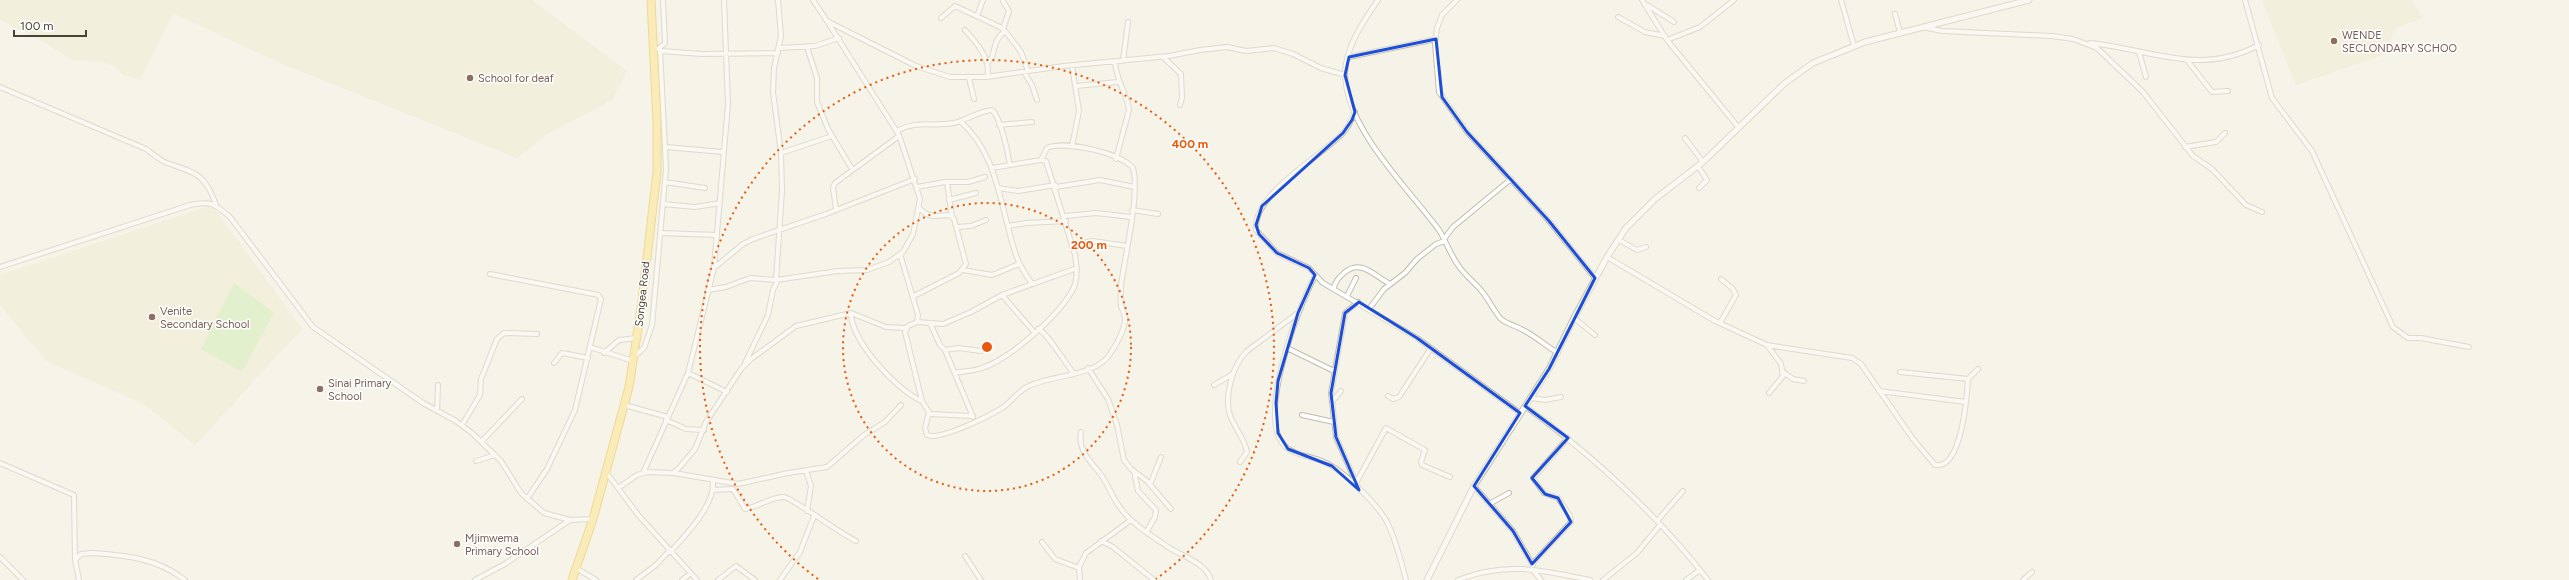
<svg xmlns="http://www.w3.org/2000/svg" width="2569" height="580" font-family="Figtree,sans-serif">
<rect width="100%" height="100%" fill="#f5f3e8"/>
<!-- education -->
<path fill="#efead1" d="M0,0H532L627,71L612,100L546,135L517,158L278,62L173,13L140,80L125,76L113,66L103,62L72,60L39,39L0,20Z
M2262,0H2411L2423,18L2396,28L2383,55L2296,85Z
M212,205L302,329L195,445L144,404L46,361L0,305V275Z"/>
<!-- green -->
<path fill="#c9edae" d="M234,283L274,313L242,372L201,349Z"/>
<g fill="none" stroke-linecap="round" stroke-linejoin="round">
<!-- minor casing -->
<g stroke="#c2bcaa" stroke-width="6">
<path id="minor" d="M813,0L827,21L916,66L950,77H986L1064,66L1169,56L1200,50L1227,47L1246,51L1274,48L1293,54L1321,68L1345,75
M1378,0C1364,20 1345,48 1345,74C1346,129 1408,188 1439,230C1446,241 1450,254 1458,265C1465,276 1476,283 1484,294C1490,302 1494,311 1501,319C1507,324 1516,326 1523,330C1535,336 1546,346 1558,353
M1457,0L1442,15L1437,28L1435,43L1439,92L1467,132L1549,221L1595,278
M1642,0L1667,40L1739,128
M1841,0L1854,46
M2245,0L2272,98L2312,151L2393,327L2408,338H2421L2469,347
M1003,1L1009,11L1003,29
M1647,5L1674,22
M1895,14L1900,32
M977,16L983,0
M1618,17L1645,32L1665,36
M941,18L955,6L1000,27L1006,32L1021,52L1028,71
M1923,27L1942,31L2052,36L2073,39L2097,48L2143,92L2193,156L2212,169L2246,205L2262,212
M965,30C976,42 992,60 987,77
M1667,40L1700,27L1734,0
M2090,43C2151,49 2199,77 2259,45
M807,47L817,78V102L828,129L852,169
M779,48L815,46L839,38
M658,49L665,43L663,0
M661,51L702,54L778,53
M2139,52L2146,77
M1163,57L1181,74L1182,98L1180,105
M1349,57L1436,39
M2187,60L2212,92L2228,91
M1123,61L1128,22
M1115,62C1116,80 1127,94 1129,110L1116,159
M987,63C998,55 989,44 1005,31
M1024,72L1032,85L1037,100
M969,78L974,99
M1076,86L1118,82
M0,87L146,149C152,153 159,160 167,163C195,173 205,173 216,205
M1355,112C1352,119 1348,128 1343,133C1321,157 1252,194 1256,230L1277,253L1309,268L1323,283L1417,338L1520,413
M960,121C999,155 1000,208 1016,255C1019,265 1026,275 1032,284
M999,125L1032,122
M897,131C916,120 933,127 954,123C967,120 979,111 992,110C1001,118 1008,153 1010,165
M1685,138L1703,162
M1072,146L1079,111L1072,66
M666,147L723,152
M2185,147L2216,142L2225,133
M781,153L832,136
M1698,166L1707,180L1699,188
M665,182L705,188
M947,182L952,217
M917,187L945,182H968L985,177
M1056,187L1100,180L1134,187
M998,188L1018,191L1055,185
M949,200L976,193
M663,204L695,207L720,203
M836,209L833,188L835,183L899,136
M1132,210L1158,214
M1065,216L1096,213L1131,217
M1008,226L1026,223L1066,221
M957,227L971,226L986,220
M660,233L717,235
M1444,239L1453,227L1511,179
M1619,240L1637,250L1646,247
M1073,245L1093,241L1127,246
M900,254L918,315L917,322L908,326L905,332L922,401L930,414L973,416
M1607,257L1715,321L1767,345L1852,358L1861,364L1913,439L1935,465C1962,470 1967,395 1968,379L1978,369
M0,267L190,205C211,201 214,203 230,217L313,327L423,403L456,421L472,433L501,461L521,493L544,513L570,520L593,519
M714,268L743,244L753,239L826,214L915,179
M963,270L992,275L1019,264
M490,274L588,293L598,295L601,299L575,410L547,469L527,499
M1315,276C1298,307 1258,414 1283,444C1292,455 1311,456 1324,462C1343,470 1378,505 1387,522C1396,540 1401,561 1406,580
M776,280L782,191L781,153L773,92L774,68L781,36L778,0
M1334,288C1335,281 1339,277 1344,273C1361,258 1374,276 1390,284
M708,290L726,287L750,278L776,280L838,271L867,270L889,262L903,252L913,234L920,199L899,135L827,21
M1002,295L1034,332
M914,296L959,273L966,264L954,219L950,215L933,216L926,214L919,208
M1347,296L1356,278
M1369,309L1384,289L1405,273L1417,259L1436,244L1445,241
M851,313C851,341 897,391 922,401
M1574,318L1595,335
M917,322L943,324L971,312L1002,295L1077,268
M930,323L940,345L945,350L973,417
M1720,323L1736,295L1732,288L1721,279
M1038,329C1046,331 1066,364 1074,374
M1767,345L1781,364L1783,376L1769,393
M590,347L633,361
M1287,348L1334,371
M945,350L959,348L981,351
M604,353L619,340L637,338
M635,356L644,348L652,325L666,169L660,49
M554,363L562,353L588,358
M745,363L768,315L773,290L778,280
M1088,368L1108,399L1117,425L1124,460L1131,469L1147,481L1171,509
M1783,372L1793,379L1804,381
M1900,372L1968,379
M688,373L727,392
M955,373C964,371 974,371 982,368C1011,358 1057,317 1072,291C1078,281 1077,266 1075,255L1046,161L1041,160L992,168
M1214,385L1233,374
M1879,391L1966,402
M1388,396L1393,399L1399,397L1431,348
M1531,398L1545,400L1561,397
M1332,402L1341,391
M624,405L668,417
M1525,406C1593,456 1656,513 1708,580
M437,411L438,385
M929,412L925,428L927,435C940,441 989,416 1002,408C1010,403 1016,394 1025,388C1048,374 1095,378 1110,354C1116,345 1124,331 1125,320C1125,315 1123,311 1121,306C1120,299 1121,291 1121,285C1125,255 1140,194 1133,168C1121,153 1065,140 1047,148L1041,160
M1302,415L1334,422
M666,420L686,429L704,430
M462,425L480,395L481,379L497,339L504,333L537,334
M1081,432C1078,449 1088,459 1099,472C1107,482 1111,495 1119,506C1130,523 1152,536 1168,547C1182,556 1206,563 1211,580
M482,441L522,399
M476,461L495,455
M1240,462L1247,452C1245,440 1236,429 1231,418C1223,398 1232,366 1247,351L1298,313
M0,463L74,495L75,560
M806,471L811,486L807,511
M1134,471L1138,491L1156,510L1155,517L1147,531
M606,472L639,516L697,580
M643,473L688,373L714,268L728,104L724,0
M674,473L738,484L788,473L827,467L864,435L885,422L901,405
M1356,483L1386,428L1425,450L1421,462L1422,465L1450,477
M1150,485L1161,457
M1474,486L1513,531L1533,565
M1358,487L1336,437L1331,393L1345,313L1358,302
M618,488L637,475L647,472L673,473L679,468L695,449L706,422L741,369L751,359L796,326L851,313L886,327L905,328
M713,490L733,489L745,509C758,507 770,497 784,497C791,497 842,535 856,541
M1491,503L1509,493
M1657,521L1683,491
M1101,541L1113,547L1154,580
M1042,542L1055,559L1079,568
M670,552C686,535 715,505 713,481
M965,556L981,580
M0,557L23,580
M1532,564L1571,522L1570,516L1558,498L1544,493L1533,478L1568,438
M576,568L596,580
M1532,569L1541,580
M79,580L75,560L81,554L91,553C125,555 157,558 185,580
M475,580L505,564L570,520
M636,580L656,565L669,551
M682,580L690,574
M718,580L736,566L755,580
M780,580L800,552L814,516
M1080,580L1079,567L1086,553L1131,520
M1458,580C1505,561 1543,570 1590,580
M1603,580L1637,553L1660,525
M1686,580L1700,570
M2023,580L2032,572"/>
</g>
<!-- tertiary casing -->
<g stroke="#c2bcaa" stroke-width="7">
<path id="tertiary" d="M1427,580L1474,486L1549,369L1574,318L1607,257L1626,228L1655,199L1703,162L1785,83L1813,63L1865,42L2029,0"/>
</g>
<!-- trunk casing -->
<g stroke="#eab92d" stroke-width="9">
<path id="trunk" d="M572,580L593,519L629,387L641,309L657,172V121L651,0"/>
</g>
<!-- minor -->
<use href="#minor" stroke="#fff" stroke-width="4"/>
<!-- tertiary -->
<use href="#tertiary" stroke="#fff" stroke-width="5"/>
<!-- trunk -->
<use href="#trunk" stroke="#ffe580" stroke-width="7"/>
</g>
<!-- marked area -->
<path d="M0 0H2569V580H0ZM1436,39L1442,97L1467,132L1549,221L1595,278L1549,369L1525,406L1568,438L1532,478L1545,494L1558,498L1571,522L1532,564L1513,531L1474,486L1520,413L1417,338L1359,302L1345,313L1331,393L1336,437L1359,490L1332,466L1288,449L1278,433L1276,403L1278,381L1298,313L1315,275L1309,268L1277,253L1259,234L1256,225L1262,206L1343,133L1352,120L1355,112L1345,75L1349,57Z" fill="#f5f3e8" fill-opacity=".55" fill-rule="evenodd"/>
<path fill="none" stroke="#1d4ed8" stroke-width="3" stroke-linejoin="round" d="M1436,39L1442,97L1467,132L1549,221L1595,278L1549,369L1525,406L1568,438L1532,478L1545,494L1558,498L1571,522L1532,564L1513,531L1474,486L1520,413L1417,338L1359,302L1345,313L1331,393L1336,437L1359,490L1332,466L1288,449L1278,433L1276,403L1278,381L1298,313L1315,275L1309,268L1277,253L1259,234L1256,225L1262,206L1343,133L1352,120L1355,112L1345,75L1349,57Z"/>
<!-- distance rings -->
<g fill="none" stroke="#e8590c" stroke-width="2" stroke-dasharray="2 4">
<circle cx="987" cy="347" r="144"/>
<path d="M818 579A287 287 0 1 1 1156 579"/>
</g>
<!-- markers -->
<g fill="#8d6e63" stroke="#fff" stroke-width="1.5">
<circle cx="2334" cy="41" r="4"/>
<circle cx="470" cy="78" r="4"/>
<circle cx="152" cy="317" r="4"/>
<circle cx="320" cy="389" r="4"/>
<circle cx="457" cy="544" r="4"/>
</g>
<g text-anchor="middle" stroke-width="3" stroke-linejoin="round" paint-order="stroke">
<!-- education labels -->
<g font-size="11" fill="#785e54" stroke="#fff" text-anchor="start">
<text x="2342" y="39">WENDE<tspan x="2342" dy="13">SECLONDARY SCHOO</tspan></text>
<text x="478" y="82">School for deaf</text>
<text x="160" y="315">Venite<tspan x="160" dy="13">Secondary School</tspan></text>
<text x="328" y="387">Sinai Primary<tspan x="328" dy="13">School</tspan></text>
<text x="465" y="542">Mjimwema<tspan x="465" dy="13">Primary School</tspan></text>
</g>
<!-- street labels -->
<g font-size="11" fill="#494436" stroke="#fff">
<text transform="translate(642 294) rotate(-84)" y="4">Songea Road</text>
</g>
</g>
<circle cx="987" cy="347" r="6" fill="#e8590c" stroke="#fff" stroke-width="2"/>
<g font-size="12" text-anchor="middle" font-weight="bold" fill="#e8590c" stroke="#fff" stroke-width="3" stroke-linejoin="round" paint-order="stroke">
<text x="1190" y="148">400 m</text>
<text x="1089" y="249">200 m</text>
</g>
<!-- scale -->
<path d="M14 30v6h72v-6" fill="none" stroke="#494436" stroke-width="2"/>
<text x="20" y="30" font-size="12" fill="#494436" stroke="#ffffff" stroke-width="3" paint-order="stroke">100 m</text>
</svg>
